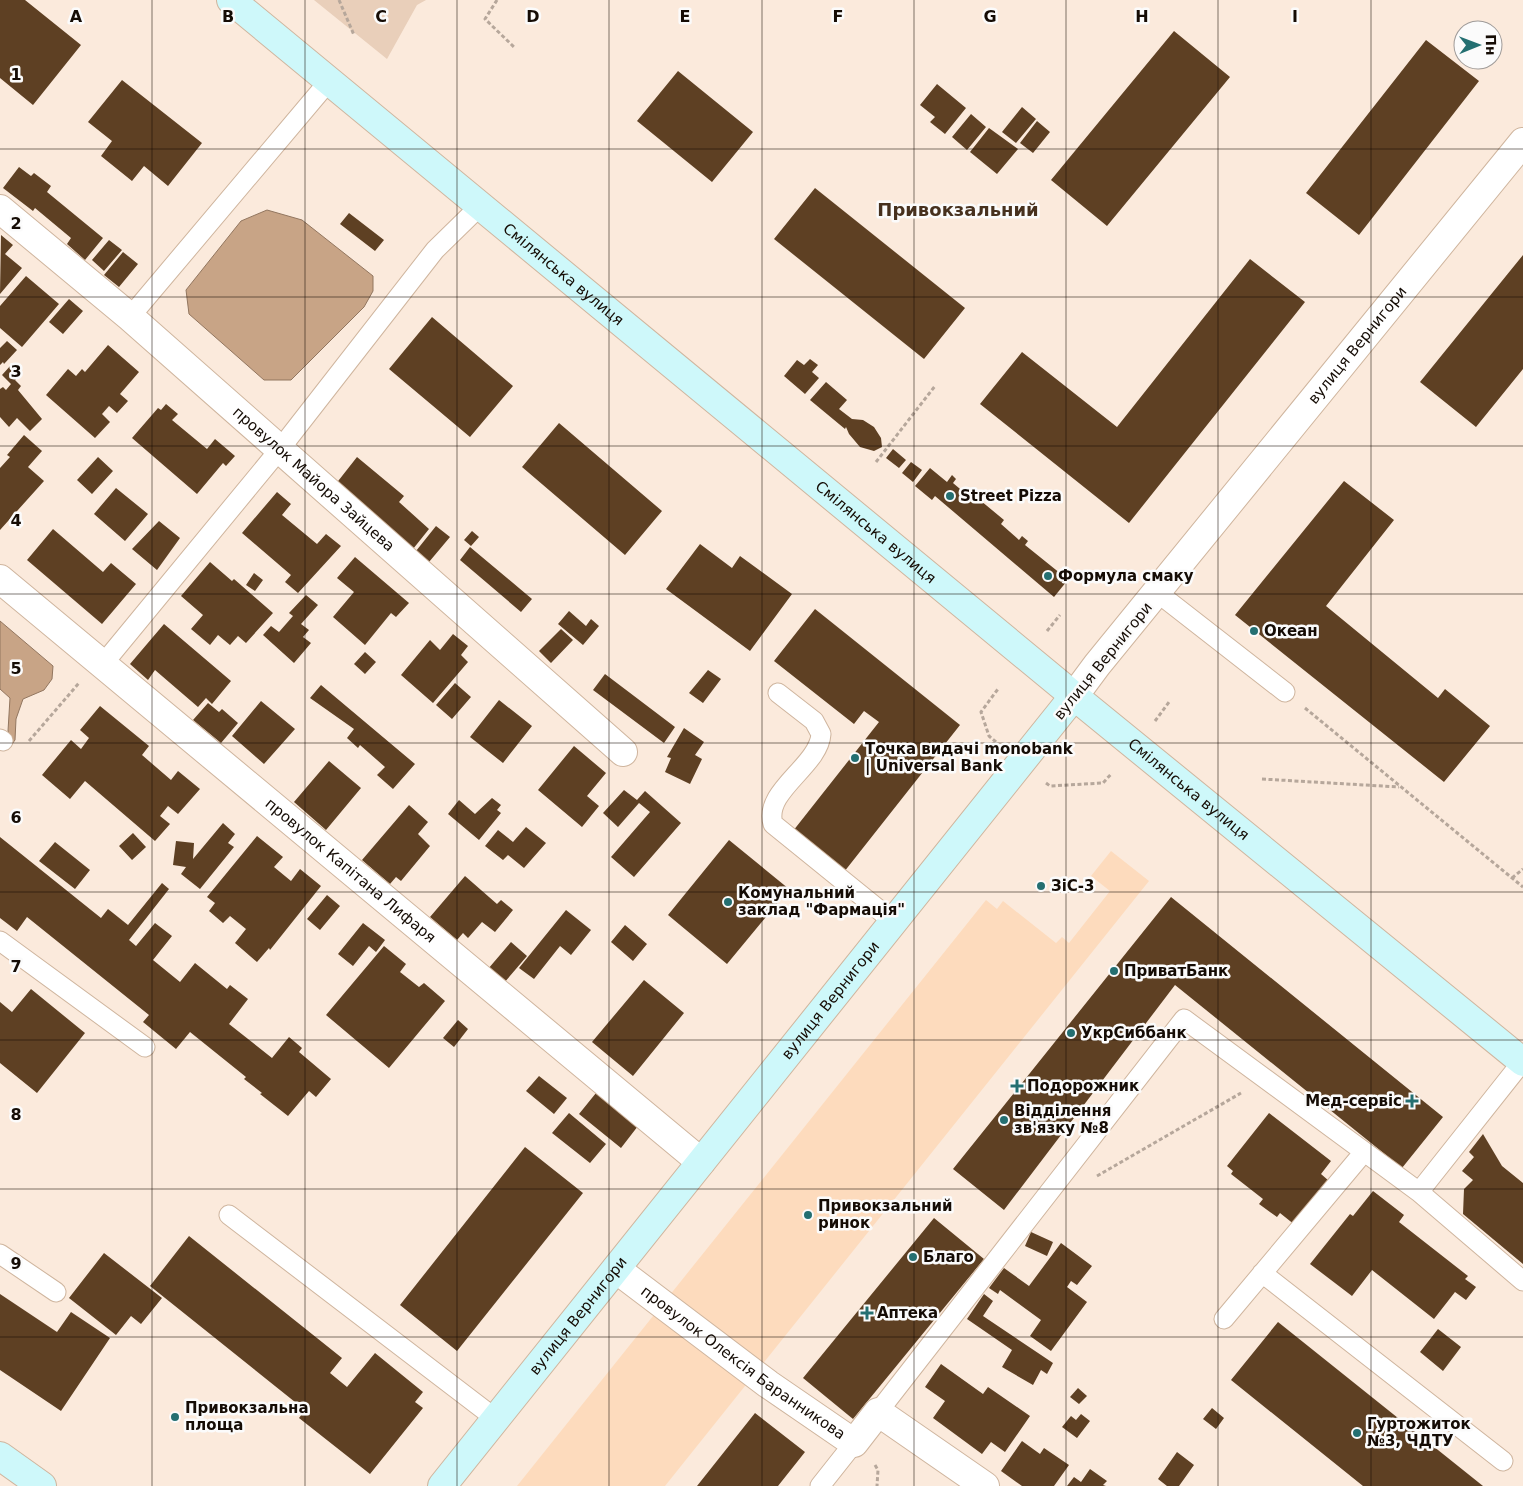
<svg xmlns="http://www.w3.org/2000/svg" width="1523" height="1486" font-family="'DejaVu Sans',sans-serif">
<rect width="100%" height="100%" fill="#fbeadc"/>
<!-- built -->
<path fill="#fddbbd" d="M1111,851L1149,881L665,1486H517L986,900L997,909L1003,901L1056,943L1062,937L1069,943L1110,891L1091,876Z"/>
<!-- green -->
<path fill="#e9cfba" d="M314,0H426L417,5L387,59Z"/>
<!-- water -->
<path fill="#c8a486" stroke="#92765f" d="M267,210L302,220L373,276V291L364,307L291,380H264L189,314L186,290L241,221Z
M0,621L53,666L52,679L44,690L23,699L16,719L15,740L12,744L8,731L10,698L0,689Z"/>
<!-- building -->
<path fill="#5e4023" d="M0,0H25L81,45L33,105L0,78Z
M1174,31L1230,77L1107,226L1051,180Z
M1426,40L1479,81L1359,235L1306,193Z
M678,71L753,132L712,182L637,121Z
M122,80L202,143L168,186L144,166L132,181L101,156L112,141L88,122Z
M937,84L966,108L945,134L930,122L935,117L920,105Z
M1022,107L1036,119L1016,143L1002,132Z
M971,114L986,127L967,150L952,137Z
M1037,121L1050,132L1033,153L1020,143Z
M989,128L1018,149L997,174L970,152Z
M19,167L31,176L34,173L51,186L47,192L103,238L85,260L67,244L71,238L35,208L33,211L3,188Z
M815,188L965,308L924,359L774,239Z
M349,213L384,240L375,251L340,224Z
M1,235L13,245L5,254L22,268L0,294Z
M109,240L122,250L104,271L92,260Z
M123,252L138,264L119,287L104,275Z
M1523,255V369L1476,427L1420,382Z
M1250,259L1305,302L1129,523L980,404L1022,352L1117,427Z
M26,276L59,304L22,347L0,328V306Z
M69,299L83,311L63,334L49,322Z
M432,317L513,386L470,437L389,369Z
M7,341L17,350L4,364L3,362L0,365V348Z
M108,345L139,372L120,394L128,401L117,413L109,406L102,414L110,422L95,438L46,395L68,369L76,376L82,369L85,372Z
M810,359L818,365L812,372L819,378L805,394L784,376L797,360L804,365Z
M11,365L21,374L15,380L21,386L18,390L42,419L30,431L17,418L9,427L0,417V389L3,387L6,390L11,384L2,375Z
M826,382L847,400L839,409L852,419L863,420L874,427L881,438L882,447L874,451L860,447L849,434L846,427L845,429L810,400Z
M166,404L178,414L172,420L207,449L215,439L235,456L226,466L223,463L197,494L132,438L158,408L161,410Z
M559,423L662,511L625,555L522,467Z
M24,435L42,451L28,467L44,481L0,530V468L10,457L7,455Z
M893,449L906,460L899,468L886,458Z
M98,457L113,471L92,494L77,480Z
M357,457L404,496L399,502L429,529L413,549L335,485Z
M911,462L922,470L913,482L902,473Z
M930,468L947,482L952,475L956,479L953,483L966,494L969,491L1004,520L1001,524L1019,540L1022,536L1028,541L1025,545L1066,578L1067,581L1054,597L935,496L932,500L915,486Z
M1344,481L1394,520L1326,606L1438,698L1445,689L1490,726L1444,782L1235,615Z
M116,488L148,514L125,541L94,514Z
M277,492L291,504L282,515L317,544L326,534L341,546L298,593L285,582L291,575L242,533Z
M159,521L180,538L157,570L132,549Z
M436,526L450,537L429,562L416,551Z
M53,529L103,572L111,563L136,584L102,624L27,560Z
M472,531L479,537L471,546L464,540Z
M700,544L732,568L740,556L792,594L750,651L666,589Z
M470,547L532,599L521,612L460,560Z
M355,557L409,603L396,617L391,613L365,645L333,617L354,592L337,578Z
M210,562L232,581L234,579L273,613L246,643L238,636L230,645L218,635L210,645L191,629L203,615L181,596Z
M254,573L263,580L255,591L246,585Z
M306,595L318,605L301,624L309,630L303,637L311,643L294,663L263,635L271,626L279,632L293,616L289,613Z
M815,609L960,725L844,872L793,831L879,722L864,711L854,724L774,661Z
M569,611L586,626L591,619L599,626L583,645L558,624Z
M164,624L231,681L212,704L206,698L198,707L155,670L148,680L130,664Z
M561,629L573,640L551,663L539,651Z
M453,634L468,646L461,655L468,662L433,703L401,675L430,640L440,650Z
M365,652L376,662L365,674L354,664Z
M708,670L721,679L703,703L689,693Z
M605,674L675,727L664,743L593,690Z
M455,683L471,697L452,719L436,705Z
M321,685L415,764L393,789L377,775L385,767L360,745L358,748L347,738L354,729L310,698Z
M499,700L532,726L503,763L470,737Z
M261,701L295,729L264,764L232,736Z
M208,703L219,712L222,709L238,723L221,743L193,720Z
M100,706L149,746L142,755L171,780L178,771L200,789L178,814L168,806L160,816L170,824L155,841L85,781L70,799L42,775L71,740L81,749L89,738L80,730Z
M684,728L704,742L695,755L702,759L690,784L665,772L671,758L667,757Z
M574,746L606,773L587,796L599,806L582,827L538,790Z
M329,761L361,788L326,830L294,802Z
M624,790L637,800L645,791L681,823L634,877L611,857L650,812L639,803L618,827L603,813Z
M492,798L501,805L497,810L501,813L479,840L448,814L459,800L475,814Z
M409,805L428,822L418,834L430,846L401,881L396,877L390,884L362,860Z
M223,823L235,834L228,843L234,847L200,889L181,874L186,867L173,865L176,841L194,843L193,859Z
M526,827L546,843L524,868L508,855L503,860L485,846L498,830L513,842Z
M133,833L146,847L132,860L119,846Z
M257,836L283,857L274,867L291,881L300,869L321,886L270,950L269,948L257,962L235,943L246,929L230,916L223,923L209,911L215,903L207,897Z
M0,837L101,918L108,909L128,925L162,883L169,889L129,940L136,946L155,923L172,936L153,960L180,982L195,963L227,989L230,985L248,999L229,1024L272,1058L289,1037L302,1048L299,1052L331,1079L316,1097L309,1091L288,1116L260,1094L262,1093L244,1079L246,1077L190,1032L176,1049L143,1022L149,1015L27,917L17,931L0,918Z
M729,840L789,889L727,964L668,915Z
M55,842L90,870L75,889L39,861Z
M465,876L497,904L501,900L513,910L495,932L482,922L468,938L463,933L457,940L430,917Z
M327,895L340,906L320,930L307,919Z
M1171,897L1443,1117L1402,1168L1175,985L1004,1210L953,1169Z
M566,910L591,930L571,955L560,946L534,979L519,968Z
M363,923L385,940L376,952L369,946L353,966L338,954Z
M625,925L647,944L633,961L611,942Z
M511,942L527,956L504,983L488,969Z
M384,946L406,964L400,972L419,987L424,983L445,1001L389,1068L326,1015Z
M644,980L684,1013L633,1076L592,1042Z
M31,989L85,1033L37,1093L0,1063V1002L12,1012Z
M458,1020L468,1029L454,1047L443,1038Z
M539,1076L567,1098L554,1114L526,1091Z
M596,1093L638,1126L621,1148L579,1114Z
M569,1113L606,1144L590,1163L552,1133Z
M1269,1113L1331,1161L1321,1174L1329,1181L1295,1225L1280,1213L1277,1217L1259,1204L1263,1199L1231,1174L1233,1171L1227,1166Z
M1483,1134L1502,1166L1523,1183V1264L1463,1214L1464,1189L1473,1180L1462,1171L1474,1157L1469,1152Z
M525,1147L583,1193L457,1351L400,1305Z
M1373,1191L1404,1215L1399,1222L1468,1276L1465,1279L1476,1287L1466,1300L1455,1292L1434,1319L1372,1270L1352,1296L1310,1264L1350,1214L1353,1216Z
M934,1218L984,1259L853,1419L803,1378Z
M1031,1232L1053,1242L1047,1256L1025,1246Z
M189,1236L342,1358L330,1373L347,1387L375,1353L423,1392L415,1402L423,1408L370,1474L299,1418L305,1410L150,1286Z
M1061,1243L1092,1266L1077,1285L1071,1281L1067,1287L1087,1302L1051,1351L1030,1336L1041,1320L1000,1290L998,1294L989,1288L1004,1268L1029,1286Z
M104,1253L162,1298L141,1324L131,1316L116,1335L69,1298Z
M0,1294L57,1332L71,1312L110,1338L61,1411L0,1370Z
M984,1294L993,1301L983,1316L1053,1363L1047,1374L1041,1370L1033,1385L1002,1367L1012,1350L967,1319Z
M1278,1322L1483,1486H1363L1231,1380Z
M1438,1329L1461,1347L1443,1371L1420,1352Z
M941,1364L983,1394L988,1387L1030,1416L1005,1452L991,1442L982,1454L933,1418L945,1401L925,1387Z
M1078,1388L1087,1396L1079,1404L1070,1397Z
M1212,1408L1224,1418L1216,1429L1203,1419Z
M755,1413L805,1452L778,1486H697Z
M1081,1414L1090,1421L1077,1438L1062,1427L1071,1416L1076,1420Z
M1022,1441L1040,1454L1044,1448L1069,1465L1054,1486H1022L1001,1471Z
M1177,1452L1194,1465L1179,1486H1167L1158,1479Z
M1090,1469L1107,1481L1103,1485L1106,1486H1067L1074,1477L1081,1482Z"/>
<g fill="none" stroke-linecap="round" stroke-linejoin="round">
<!-- lane casing -->
<g stroke="#cfb59e" stroke-width="21">
<path id="lane" d="M130,317L329,81
M1158,593L1285,692
M103,664L280,449L435,250L480,206
M778,693L814,721L821,734C819,766 763,791 773,824L894,922
M0,739L3,741
M0,941L145,1047
M1419,1192L1523,1281
M229,1215L496,1419
M0,1254L56,1292
M1262,1273L1503,1461
M1224,1319L1364,1152
M878,1412L1184,1019L1419,1192L1522,1062
M820,1486L854,1443"/>
</g>
<!-- street casing -->
<g stroke="#cfb59e" stroke-width="30">
<g id="street">
<path id="s1" d="M0,209L130,317L623,752"/>
<path id="s2" d="M0,579L701,1162"/>
<path id="s3" d="M1074,696L1097,665L1523,142"/>
<path id="s4" d="M616,1269L768,1384L854,1443L878,1412L985,1486"/>
</g>
</g>
<!-- secondary casing -->
<g stroke="#cfb59e" stroke-width="30">
<g id="secondary">
<path id="s5" d="M231,0L1074,696L1523,1062"/>
<path d="M0,1456L42,1486"/>
<path id="s6" d="M442,1486L1074,696"/>
</g>
</g>
<!-- path -->
<path stroke="#b6a79b" stroke-width="3" stroke-dasharray="4 2.5" stroke-linecap="butt" d="M339,0L354,35
M497,0L485,19L514,47
M876,462L935,386
M1047,631L1060,615
M1305,708L1523,887
M1155,721L1169,702
M29,741L79,683
M996,742L989,736L981,712L998,689
M1262,779L1399,787
M1046,783L1050,786L1103,783L1112,773
M1512,878L1523,869
M1097,1176L1241,1093
M875,1465L878,1470L877,1486"/>
<!-- lane -->
<use href="#lane" stroke="#fff" stroke-width="19"/>
<!-- street -->
<use href="#street" stroke="#fff" stroke-width="28"/>
<!-- secondary -->
<use href="#secondary" stroke="#cef8fa" stroke-width="28"/>
</g>
<!-- grid -->
<path fill="none" stroke="#150c05" stroke-width="1" stroke-opacity="0.55" d="M152,0V1486M305,0V1486M457,0V1486M609,0V1486M762,0V1486M914,0V1486M1066,0V1486M1218,0V1486M1371,0V1486M0,149H1523M0,297H1523M0,446H1523M0,594H1523M0,743H1523M0,892H1523M0,1040H1523M0,1189H1523M0,1337H1523"/>
<!-- markers -->
<g fill="#246f71" stroke="#fbfbfb" stroke-width="2">
<circle cx="950" cy="496" r="5"/>
<circle cx="1048" cy="576" r="5"/>
<circle cx="1254" cy="631" r="5"/>
<circle cx="855" cy="758" r="5"/>
<circle cx="1041" cy="886" r="5"/>
<circle cx="728" cy="902" r="5"/>
<circle cx="1114" cy="971" r="5"/>
<circle cx="1071" cy="1033" r="5"/>
<path d="M1014.5 1078.5h5v5h5v5h-5v5h-5v-5h-5v-5h5z"/>
<path d="M1409.5 1093.5h5v5h5v5h-5v5h-5v-5h-5v-5h5z"/>
<circle cx="1004" cy="1120" r="5"/>
<circle cx="808" cy="1215" r="5"/>
<circle cx="913" cy="1257" r="5"/>
<path d="M864.5 1305.5h5v5h5v5h-5v5h-5v-5h-5v-5h5z"/>
<circle cx="175" cy="1417" r="5"/>
<circle cx="1357" cy="1433" r="5"/>
</g>
<g text-anchor="middle" stroke-width="5" stroke-linejoin="round" paint-order="stroke">
<!-- street labels -->
<g font-size="15" fill="#150c05" stroke="#fbfbfb">
<text dy="5" stroke="none"><textPath href="#s5" startOffset="431">Смілянська вулиця</textPath></text>
<text dy="5" stroke="none"><textPath href="#s3" startOffset="451">вулиця Вернигори</textPath></text>
<text dy="5" stroke="none"><textPath href="#s1" startOffset="414">провулок Майора Зайцева</textPath></text>
<text dy="5" stroke="none"><textPath href="#s5" startOffset="836">Смілянська вулиця</textPath></text>
<text transform="translate(1103 661) rotate(-51)" y="5">вулиця Вернигори</text>
<text dy="5" stroke="none"><textPath href="#s5" startOffset="1241">Смілянська вулиця</textPath></text>
<text dy="5" stroke="none"><textPath href="#s2" startOffset="456">провулок Капітана Лифаря</textPath></text>
<text dy="5" stroke="none"><textPath href="#s6" startOffset="622">вулиця Вернигори</textPath></text>
<text dy="5" stroke="none"><textPath href="#s6" startOffset="218">вулиця Вернигори</textPath></text>
<text dy="5" stroke="none"><textPath href="#s4" startOffset="158">провулок Олексія Баранникова</textPath></text>
</g>
<!-- poi labels -->
<g font-size="15" font-weight="bold" fill="#150c05" stroke="#fbfbfb" text-anchor="start">
<text x="960" y="501">Street Pizza</text>
<text x="1058" y="581">Формула смаку</text>
<text x="1264" y="636">Океан</text>
<text x="865" y="754">Точка видачі monobank<tspan x="865" dy="17">| Universal Bank</tspan></text>
<text x="1051" y="891">ЗіС-3</text>
<text x="738" y="898">Комунальний<tspan x="738" dy="17">заклад "Фармація"</tspan></text>
<text x="1124" y="976">ПриватБанк</text>
<text x="1081" y="1038">УкрСиббанк</text>
<text x="1027" y="1091">Подорожник</text>
<text x="1402" y="1106" text-anchor="end">Мед-сервіс</text>
<text x="1014" y="1116">Відділення<tspan x="1014" dy="17">зв'язку №8</tspan></text>
<text x="818" y="1211">Привокзальний<tspan x="818" dy="17">ринок</tspan></text>
<text x="923" y="1262">Благо</text>
<text x="877" y="1318">Аптека</text>
<text x="185" y="1413">Привокзальна<tspan x="185" dy="17">площа</tspan></text>
<text x="1367" y="1429">Гуртожиток<tspan x="1367" dy="17">№3, ЧДТУ</tspan></text>
</g>
<!-- quarter labels -->
<g font-size="18" font-weight="bold" fill="#47311e" stroke="#fbfbfb">
<text x="958" y="216">Привокзальний</text>
</g>
</g>
<g font-size="16" text-anchor="middle" font-weight="bold" fill="#150c05" stroke="#fbfbfb" stroke-width="5" stroke-linejoin="round" paint-order="stroke">
<text x="76" y="22">A</text>
<text x="228" y="22">B</text>
<text x="381" y="22">C</text>
<text x="533" y="22">D</text>
<text x="685" y="22">E</text>
<text x="838" y="22">F</text>
<text x="990" y="22">G</text>
<text x="1142" y="22">H</text>
<text x="1295" y="22">I</text>
<text x="16" y="80">1</text>
<text x="16" y="229">2</text>
<text x="16" y="377">3</text>
<text x="16" y="526">4</text>
<text x="16" y="674">5</text>
<text x="16" y="823">6</text>
<text x="16" y="972">7</text>
<text x="16" y="1120">8</text>
<text x="16" y="1269">9</text>
</g>
<!-- north arrow -->
<g transform="translate(1478 45) rotate(89)"><circle r="24" fill="#fbfbfb" stroke="#9f9b99"/>
<path d="M0-4L9 19L0 12L-9 19Z" fill="#246f71"/>
<text y="-8" font-size="14" font-weight="bold" text-anchor="middle" fill="#150c05">Пн</text>
</g>
</svg>
